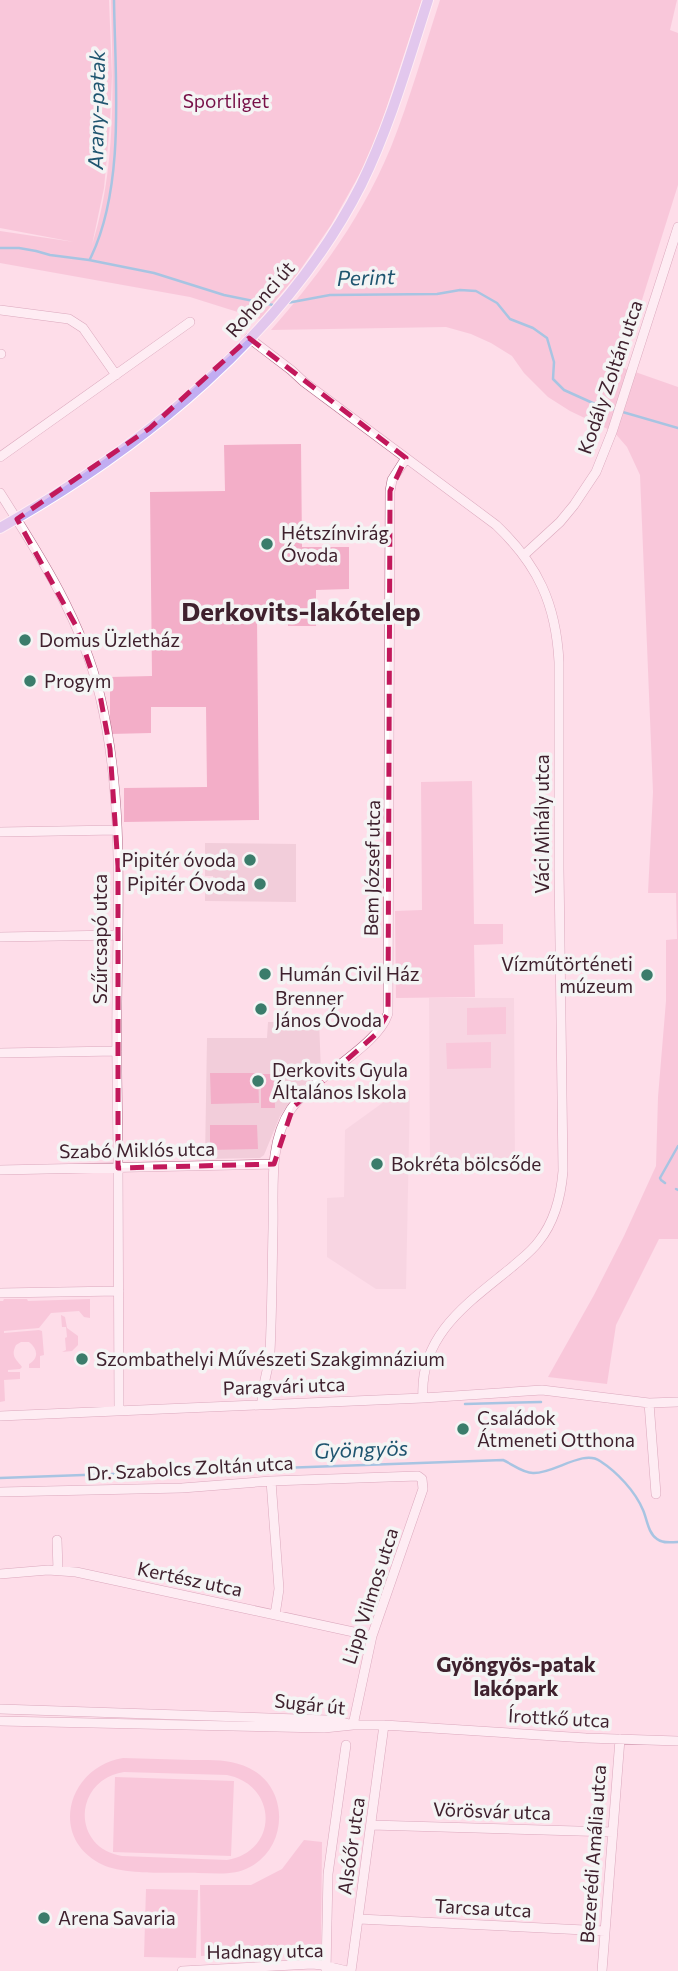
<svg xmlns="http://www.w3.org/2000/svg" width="678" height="1971" font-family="Commissioner,sans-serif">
<rect width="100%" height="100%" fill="#fedde9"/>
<!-- built -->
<path fill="#f2cdda" d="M205,843L296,844V902L205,901V883H213V876H205Z
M429,998H514L515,1163L430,1164Z
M319,1021L321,1072L297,1091L280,1116L264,1155L260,1158L205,1159L207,1038H267L268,1022Z
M399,1091H410L406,1289H376L327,1257V1198L344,1197L345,1130Z"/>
<!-- green -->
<path fill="#f3aec8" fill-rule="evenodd" d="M0,0H109L112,76L110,123L104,188L92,245C117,166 113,82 111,0H422L372,152L331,225L296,276L260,319L190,297L0,263V231L74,242L0,228Z
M440,0H677L670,30L678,33V185L621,367L678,387V1239H659L616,1325L607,1384L548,1377L594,1295L624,1236L656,1166L658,1097L666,1001V940L677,939L676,893H648L653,792L640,475L627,447L614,432L570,411L548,397L524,373L512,356L491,343L471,334L446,327L271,330C321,273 362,217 391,147C410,99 424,49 440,0Z
M301,444L302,547H349V589L316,590V626H288V619H257L259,820L124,822V788L207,787L206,707H151V733L110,734V677L152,676L150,492L225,491L224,445Z
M472,781L474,924H503V944L474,945L475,997L396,998L395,911L422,910L421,782Z
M506,1007V1034L467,1035V1008Z
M491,1042V1068L447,1069L446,1043Z
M210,1073H258L259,1103L211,1104Z
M261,1074H274L275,1108H261Z
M210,1125H257L258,1149L210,1150Z
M4,1299H27L28,1301L90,1299V1318L84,1317L79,1311L51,1313L39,1328L4,1331V1333L39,1330L42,1331L44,1355L40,1356V1368H29V1364C39,1358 38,1349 29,1342H21L16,1345C10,1357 17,1360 22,1367L20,1369L8,1370V1372H20V1379L4,1380L5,1401L0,1402V1301H3Z
M61,1315L65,1317L67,1328L78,1336V1345L72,1351L62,1352L66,1350L65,1338L67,1337L66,1327H62Z
M123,1758C146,1759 169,1759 192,1760C211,1760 231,1759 249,1768C289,1787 289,1846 250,1867C234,1876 216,1873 198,1873C172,1872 121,1876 99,1863C49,1836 68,1767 123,1758ZM124,1772L227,1775C278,1785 279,1851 227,1860L122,1856C71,1848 73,1780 124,1772Z
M115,1777L234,1781L231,1856L113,1852Z
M304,1840L322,1842L321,1951L201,1956L200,1885H251L282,1869Z
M146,1889L198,1890L196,1958L144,1957Z"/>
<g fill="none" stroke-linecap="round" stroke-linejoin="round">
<!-- stream -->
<path stroke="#41a7da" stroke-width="2.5" d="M0,248H19L36,251L50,255L89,260L154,273L224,295L273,305
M90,259C126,187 115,79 114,0
M287,303L330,295L437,294L460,290L476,291L497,303L510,319L533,328L547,338L554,362L553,379L564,390L595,404L678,428
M665,1183L661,1180L660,1178L678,1146
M676,1189L678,1190
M465,1404L541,1402
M0,1478L503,1460C512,1464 523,1473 533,1473C554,1474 583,1449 600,1461C617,1472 635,1491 643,1510C647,1519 648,1533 657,1539C663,1544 671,1542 678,1542"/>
<!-- minor casing -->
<g stroke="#b36a88" stroke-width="10">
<path id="minor" d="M0,310L69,319L83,328L116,375
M249,338L291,370L304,382L496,525C538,565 556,604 559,662V869L563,1171C561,1196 555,1221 539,1241C532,1251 521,1259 512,1267C468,1303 419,1335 423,1398
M0,354H1
M0,457L190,322
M0,493C41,557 82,621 100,696C124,796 118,901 117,1002C116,1057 118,1112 118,1167C119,1248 119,1329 119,1411
M524,555L560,522L574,505L596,472L612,432L678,227
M0,832L117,830
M0,937L118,935
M0,1053L117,1051
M0,1170L274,1164
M0,1293L119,1291
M649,1403L656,1494
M262,1405C261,1387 269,1370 270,1352C272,1311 272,1270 273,1229C274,1190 268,1143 291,1109C314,1076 379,1046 388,1013L390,491L392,480L406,458
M0,1416L423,1398L542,1390L649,1403L678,1402
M271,1481L279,1589L275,1615
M0,1492L182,1488L271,1481L418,1476L422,1479L423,1489L372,1636L353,1725
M57,1540L58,1570
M0,1574L48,1570L76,1572L372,1636
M0,1709L327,1720L339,1721L352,1725
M0,1721L324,1728L353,1725H384L586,1738L678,1741
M371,1825L613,1832
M359,1919L605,1931
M182,1971L312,1964L322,1965L347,1971
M326,1971L328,1874L346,1745
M351,1971L384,1725
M602,1971L620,1739"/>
</g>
<!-- major casing -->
<g stroke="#fff" stroke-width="12">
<path id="major" d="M0,528C142,448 286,333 361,185C390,126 408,62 428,0"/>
</g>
<!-- minor -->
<use href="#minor" stroke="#fff" stroke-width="9"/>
<!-- major -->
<use href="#major" stroke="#c1adf2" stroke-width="10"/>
</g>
<!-- marked area -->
<path d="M0 0H678V1971H0ZM249,338L406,458L390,491L388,1013L375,1035L293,1107L274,1164L118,1168V866L110,749L100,695L76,626L17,519L150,428Z" fill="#fedde9" fill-opacity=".55" fill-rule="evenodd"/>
<path fill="none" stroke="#c2185b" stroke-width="5" stroke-dasharray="14 9" stroke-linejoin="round" d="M249,338L406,458L390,491L388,1013L375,1035L293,1107L274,1164L118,1168V866L110,749L100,695L76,626L17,519L150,428Z"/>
<!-- markers -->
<g fill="#3b7c6b" stroke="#f4f4f4" stroke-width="2.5">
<circle cx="267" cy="544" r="7"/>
<circle cx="25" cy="640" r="7"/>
<circle cx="30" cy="681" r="7"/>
<circle cx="250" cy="860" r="7"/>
<circle cx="260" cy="884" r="7"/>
<circle cx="265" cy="974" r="7"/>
<circle cx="647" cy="975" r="7"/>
<circle cx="261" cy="1009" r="7"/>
<circle cx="258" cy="1081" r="7"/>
<circle cx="377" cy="1164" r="7"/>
<circle cx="82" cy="1359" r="7"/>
<circle cx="463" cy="1429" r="7"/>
<circle cx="44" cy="1918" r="7"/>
</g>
<g text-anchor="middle" stroke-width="7" stroke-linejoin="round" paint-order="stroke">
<!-- park labels -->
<g font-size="19" fill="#771048" stroke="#f4f4f4">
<text x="226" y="108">Sportliget</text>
</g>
<!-- street labels -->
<g font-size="19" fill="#3f212e" stroke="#f4f4f4">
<text transform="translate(260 299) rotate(-49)" y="7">Rohonci út</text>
<text transform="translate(610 377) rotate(-71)" y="7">Kodály Zoltán utca</text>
<text transform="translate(542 824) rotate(-90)" y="7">Váci Mihály utca</text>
<text transform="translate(372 868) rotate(-89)" y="7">Bem József utca</text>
<text transform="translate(100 939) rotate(-90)" y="7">Szűrcsapó utca</text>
<text transform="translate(137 1150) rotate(-1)" y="7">Szabó Miklós utca</text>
<text transform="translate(284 1386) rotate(-2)" y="7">Paragvári utca</text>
<text transform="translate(190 1468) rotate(-3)" y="7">Dr. Szabolcs Zoltán utca</text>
<text transform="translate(190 1579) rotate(12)" y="7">Kertész utca</text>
<text transform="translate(370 1596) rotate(-72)" y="7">Lipp Vilmos utca</text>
<text transform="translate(310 1704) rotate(6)" y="7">Sugár út</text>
<text transform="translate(559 1718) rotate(3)" y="7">Írottkő utca</text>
<text transform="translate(492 1811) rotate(2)" y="7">Vörösvár utca</text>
<text transform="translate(351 1846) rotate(-82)" y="7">Alsóőr utca</text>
<text transform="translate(593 1854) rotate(-86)" y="7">Bezerédi Amália utca</text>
<text transform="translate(483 1908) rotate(3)" y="7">Tarcsa utca</text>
<text transform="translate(265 1951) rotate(-1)" y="7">Hadnagy utca</text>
</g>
<!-- poi labels -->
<g font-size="19" fill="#3f212e" stroke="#f4f4f4" text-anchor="start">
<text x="281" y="540">Hétszínvirág<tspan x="281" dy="22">Óvoda</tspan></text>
<text x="39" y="647">Domus Üzletház</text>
<text x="44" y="688">Progym</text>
<text x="236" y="867" text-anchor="end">Pipitér óvoda</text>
<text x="246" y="891" text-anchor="end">Pipitér Óvoda</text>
<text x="633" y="971" text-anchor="end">Vízműtörténeti<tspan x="633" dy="22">múzeum</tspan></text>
<text x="279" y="981">Humán Civil Ház</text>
<text x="275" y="1005">Brenner<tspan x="275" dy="22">János Óvoda</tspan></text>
<text x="272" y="1077">Derkovits Gyula<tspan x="272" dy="22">Általános Iskola</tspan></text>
<text x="391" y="1171">Bokréta bölcsőde</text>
<text x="96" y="1366">Szombathelyi Művészeti Szakgimnázium</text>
<text x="477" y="1425">Családok<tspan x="477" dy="22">Átmeneti Otthona</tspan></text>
<text x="58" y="1925">Arena Savaria</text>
</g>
<!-- water labels -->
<g font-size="21" font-style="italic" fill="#1e546f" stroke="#f4f4f4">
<text transform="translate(97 110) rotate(-89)" y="7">Arany-patak</text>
<text transform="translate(366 278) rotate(-2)" y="7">Perint</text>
<text transform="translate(361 1450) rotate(-2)" y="7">Gyöngyös</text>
</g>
<!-- neighbourhood labels -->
<g font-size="21" font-weight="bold" fill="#3f212e" stroke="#f4f4f4">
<text x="516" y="1672">Gyöngyös-patak<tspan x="516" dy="24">lakópark</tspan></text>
</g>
<!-- district labels -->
<g font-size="26" font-weight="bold" fill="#3f212e" stroke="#f4f4f4">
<text x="301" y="621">Derkovits-lakótelep</text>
</g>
</g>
</svg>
